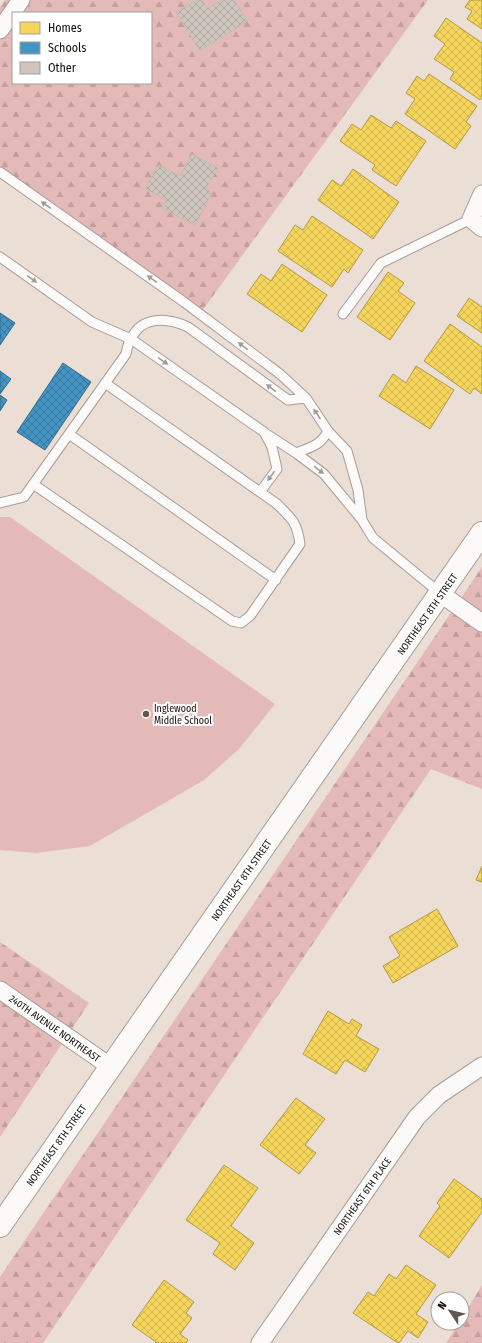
<svg xmlns="http://www.w3.org/2000/svg" width="482" height="1343" font-family="'Fira Sans Condensed',sans-serif">
<defs>
<pattern id="forest-firs" width="22" height="20" patternUnits="userSpaceOnUse"><rect width="22" height="20" fill="#e3bab8"/><path d="M5 1l3.5 6h-7zM16 11l3.5 6h-7z" fill="#c29f9d"/></pattern>
<pattern id="homes-cross-hatch" width="8" height="8" patternUnits="userSpaceOnUse"><rect width="8" height="8" fill="#f6d55c"/><path d="M0 0l8 8M0 8l8-8" fill="none" stroke="#d2b64f"/></pattern>
<pattern id="schools-cross-hatch" width="8" height="8" patternUnits="userSpaceOnUse"><rect width="8" height="8" fill="#4393c3"/><path d="M0 0l8 8M0 8l8-8" fill="none" stroke="#37769d"/></pattern>
<pattern id="building-cross-hatch" width="8" height="8" patternUnits="userSpaceOnUse"><rect width="8" height="8" fill="#cec6be"/><path d="M0 0l8 8M0 8l8-8" fill="none" stroke="#b0a9a2"/></pattern>
</defs>
<rect width="100%" height="100%" fill="#eaded5"/>
<!-- forest -->
<path fill="url(#forest-firs)" fill-rule="evenodd" d="M5,0H428L202,311L0,169V7ZM13,13H151V83H13Z
M482,567V789L431,769L43,1343H0V1277Z
M0,942L89,1003L0,1137Z
M482,1285V1343H446L459,1323H462V1318Z"/>
<!-- pitch -->
<path fill="#e3bab8" d="M0,517H10L275,704L239,749L204,780L90,846L36,853L0,850Z"/>
<!-- homes -->
<path fill="url(#homes-cross-hatch)" stroke="#b29943" d="M470,0H482V29L467,19L472,11L465,7Z
M446,18L482,43V97L480,100L450,79L454,72L434,59L445,44L434,36Z
M429,74L477,106L466,122L471,126L455,149L405,114L415,99L406,93L417,76L424,81Z
M371,115L391,128L396,121L426,141L396,186L372,170L375,165L340,141L352,124L361,130Z
M353,169L399,202L373,239L318,200L332,180L341,186Z
M312,216L363,250L348,273L344,269L332,287L278,251L295,225L303,230Z
M282,264L327,295L302,332L247,294L261,274L271,281Z
M388,272L404,283L398,291L415,303L390,340L357,317Z
M469,298L482,307V333L457,316Z
M450,324L482,347V394L474,388L470,394L424,361Z
M416,366L454,390L430,429L379,396L393,374L406,383Z
M482,866V882L476,880Z
M437,909L458,946L393,983L383,966L400,956L389,937Z
M328,1011L349,1024L352,1019L362,1025L356,1036L379,1049L365,1072L345,1060L336,1074L303,1054Z
M296,1098L325,1119L305,1145L316,1153L299,1174L260,1145Z
M224,1165L258,1188L231,1226L254,1243L235,1270L213,1254L220,1243L186,1220Z
M454,1179L482,1199V1212L449,1258L419,1236L440,1206L437,1203Z
M406,1265L436,1285L416,1314L428,1322L418,1338L408,1331L399,1343H398L353,1313L368,1292L374,1296L389,1274L396,1279Z
M164,1280L194,1302L186,1313L192,1318L180,1334L188,1340L186,1343H155L156,1342L132,1325Z"/>
<!-- schools -->
<path fill="url(#schools-cross-hatch)" stroke="#356b8b" d="M0,313L15,323L0,345Z
M63,363L91,382L45,450L17,432Z
M0,371L11,379L0,394Z
M0,395L7,400L0,411Z"/>
<!-- building -->
<path fill="url(#building-cross-hatch)" stroke="#c5bcb5" d="M196,0H202L207,9L221,0H234L247,21L200,51L176,12Z
M192,154L218,168L206,188L212,192L195,225L162,208L167,200L145,189L158,165L180,176Z"/>
<g fill="none" stroke-linecap="round" stroke-linejoin="round">
<!-- lane casing -->
<g stroke="#a69d96" stroke-width="11">
<path id="lane" d="M0,172L184,302L280,374L306,398L328,431L347,451L358,490L362,520
M0,257L92,322L131,339L264,432L272,447L277,469L260,492
M343,314L381,263L471,219
M265,433L296,453L324,474L362,520L373,538L441,594
M69,434L276,580
M296,453C311,447 320,446 328,431
M33,484L232,621L241,623L250,616L300,544C297,522 292,519 277,504L105,383
M0,503L24,497L126,354C127,349 128,343 131,339C142,315 168,318 188,327L288,400L306,398"/>
</g>
<!-- street casing -->
<g stroke="#a69d96" stroke-width="19">
<path id="street" d="M0,30L21,0
M482,194L471,219L482,228
M441,594L482,623
M0,990L111,1067
M260,1343L417,1117L439,1095L482,1066"/>
</g>
<!-- secondary casing -->
<g stroke="#a69d96" stroke-width="24">
<path id="secondary" d="M0,1226L482,533"/>
</g>
<!-- lane -->
<use href="#lane" stroke="#fcfaf9" stroke-width="9"/>
<!-- street -->
<use href="#street" stroke="#fcfaf9" stroke-width="17"/>
<!-- secondary -->
<use href="#secondary" stroke="#fcfaf9" stroke-width="22"/>
</g>
<!-- one-way arrows -->
<defs><path id="oneway-solid" d="M-6-.8H1V-3.2L6.5 0L1 3.2V.8H-6Z"/></defs>
<g fill="#a09c99">
<use href="#oneway-solid" transform="translate(46 205) rotate(-145)"/>
<use href="#oneway-solid" transform="translate(32 279) rotate(35)"/>
<use href="#oneway-solid" transform="translate(152 279) rotate(-145)"/>
<use href="#oneway-solid" transform="translate(243 346) rotate(-143)"/>
<use href="#oneway-solid" transform="translate(163 361) rotate(35)"/>
<use href="#oneway-solid" transform="translate(271 388) rotate(-143)"/>
<use href="#oneway-solid" transform="translate(317 414) rotate(-124)"/>
<use href="#oneway-solid" transform="translate(319 470) rotate(37)"/>
<use href="#oneway-solid" transform="translate(271 476) rotate(126)"/>
</g>
<!-- markers -->
<circle fill="#605750" stroke="#fff" stroke-width="1.5" cx="146" cy="714" r="4"/>
<g text-anchor="middle" stroke-width="4" stroke-linejoin="round" paint-order="stroke">
<!-- street labels -->
<g font-size="10" fill="#150e09" stroke="#fff">
<text transform="translate(427 614) rotate(-55)" y="4">NORTHEAST 8TH STREET</text>
<text transform="translate(241 880) rotate(-55)" y="4">NORTHEAST 8TH STREET</text>
<text transform="translate(55 1028) rotate(35)" y="4">240TH AVENUE NORTHEAST</text>
<text transform="translate(56 1145) rotate(-55)" y="4">NORTHEAST 8TH STREET</text>
<text transform="translate(362 1196) rotate(-55)" y="4">NORTHEAST 6TH PLACE</text>
</g>
<!-- poi labels -->
<g font-size="10" fill="#150e09" stroke="#fff" text-anchor="start">
<text x="154" y="712">Inglewood<tspan x="154" dy="12">Middle School</tspan></text>
</g>
</g>
<!-- legend -->
<rect x="12" y="12" width="140" height="72" fill="#ffffff" stroke="#a19f9d"/>
<rect x="20" y="22" width="20" height="12" fill="#f6d55c" stroke="#a19f9d"/>
<text x="48" y="32" font-size="12" fill="#150e09">Homes</text>
<rect x="20" y="42" width="20" height="12" fill="#4393c3" stroke="#a19f9d"/>
<text x="48" y="52" font-size="12" fill="#150e09">Schools</text>
<rect x="20" y="62" width="20" height="12" fill="#cec6be" stroke="#a19f9d"/>
<text x="48" y="72" font-size="12" fill="#150e09">Other</text>
<!-- north arrow -->
<g transform="translate(450 1311) rotate(305)"><circle r="19" fill="#ffffff" stroke="#a19f9d"/>
<path d="M0-3L7 15L0 10L-7 15Z" fill="#605750"/>
<text y="-6" font-size="11" font-weight="bold" text-anchor="middle" fill="#150e09">N</text>
</g>
</svg>
